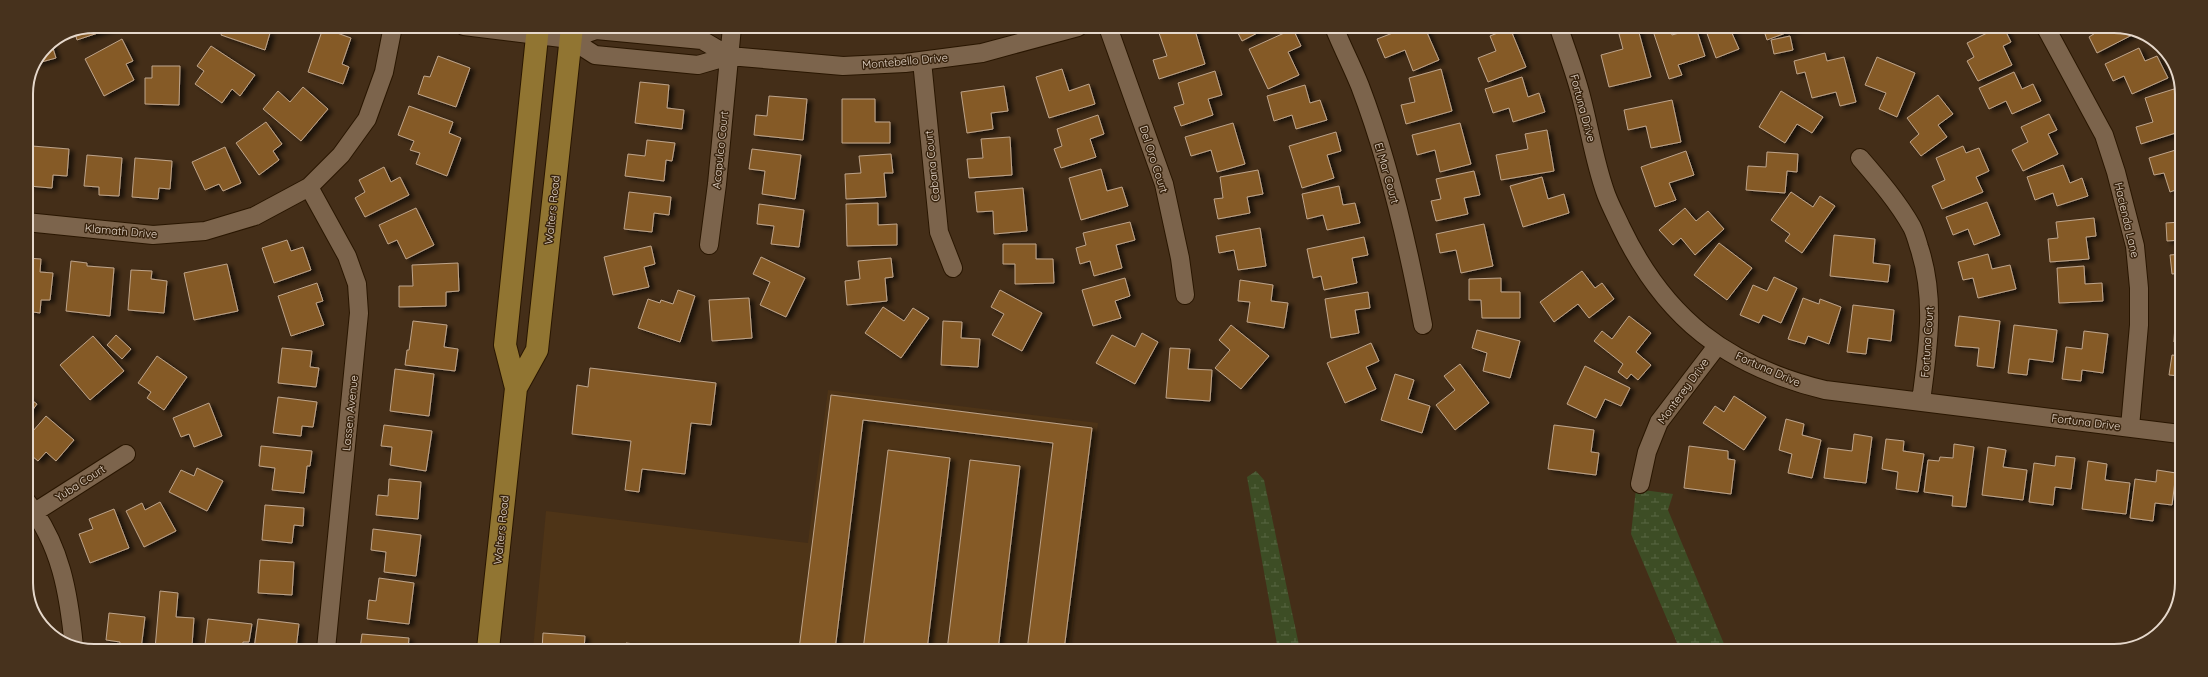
<svg xmlns="http://www.w3.org/2000/svg" width="2208" height="677" font-family="Quicksand,sans-serif">
<defs>
<pattern id="wetland-marsh" width="20" height="14" patternUnits="userSpaceOnUse"><rect width="20" height="14" fill="#3d4d25"/><path d="M1 5h8M5 5V1M11 12h8M15 12V8" fill="none" stroke="#596643"/></pattern>
<filter id="shadow"><feDropShadow dx="4.5" dy="2.5" stdDeviation="2" flood-color="#0009"/></filter>
</defs>
<rect width="100%" height="100%" fill="#442e18"/>
<!-- built -->
<path fill="#4e3417" d="M828,390L1098,423L1070,650L533,649L546,511L808,543Z"/>
<!-- wetland -->
<path fill="url(#wetland-marsh)" d="M1256,471L1264,480L1300,650H1278L1247,477Z
M1636,489L1673,494L1668,510L1727,651L1680,650L1631,534Z"/>
<!-- building -->
<path fill="#855a28" stroke="#bea48a" filter="url(#shadow)" d="M94,26L116,27L77,40L74,30Z
M224,26H264L263,31L270,33L265,50L221,35Z
M1176,27H1194L1205,64L1159,79L1153,60L1167,56L1159,33Z
M1235,27H1269L1242,41Z
M323,28L351,38L342,64L349,67L343,84L308,72Z
M1406,28H1425L1439,60L1413,71L1405,50L1385,58L1377,39Z
M1510,28L1526,67L1488,82L1478,58L1496,51L1490,36Z
M1652,28H1670L1672,35L1696,28L1705,56L1678,65L1682,75L1669,79Z
M1705,28H1738L1731,31L1739,49L1716,58Z
M1763,28H1799L1767,40Z
M1997,28H2004L2011,42L2003,46L2012,65L1978,81L1967,61L1974,57L1967,43Z
M2103,28H2132L2138,32L2097,53L2089,37Z
M1293,29L1301,46L1288,52L1299,75L1268,89L1249,49Z
M1638,29L1651,77L1609,87L1601,55L1623,49L1619,34Z
M1790,36L1793,50L1774,54L1771,40Z
M122,39L133,61L126,64L134,80L104,96L85,59Z
M51,42L56,58L34,64L46,46Z
M211,46L255,75L240,96L232,89L222,103L195,84L204,71L197,66Z
M2139,48L2145,61L2157,56L2168,78L2132,94L2124,76L2113,81L2105,64Z
M1825,53L1827,61L1844,57L1856,102L1840,106L1836,92L1812,98L1805,72L1797,74L1794,61Z
M438,56L470,68L456,107L418,94L424,76L430,77Z
M1877,57L1915,73L1897,117L1879,109L1886,93L1865,85Z
M152,66H180L179,105L145,104V78H152Z
M1062,69L1069,91L1089,84L1095,104L1049,118L1036,77Z
M1441,69L1452,111L1406,124L1401,105L1415,102L1409,78Z
M1215,71L1222,95L1208,99L1213,115L1181,126L1174,107L1184,104L1178,83Z
M2014,72L2022,89L2033,84L2041,101L2012,114L2006,101L1989,109L1979,88Z
M1522,77L1528,97L1539,93L1545,112L1513,122L1509,108L1493,113L1485,89Z
M640,82L669,85L667,108L684,110L682,129L635,123Z
M1305,85L1310,103L1320,100L1327,120L1296,129L1292,115L1274,121L1267,96Z
M1004,86L1008,111L991,113L993,129L967,133L961,92Z
M303,87L328,109L301,141L263,109L278,91L290,102Z
M2174,89L2182,113V131L2141,144L2136,127L2153,122L2145,98Z
M1781,91L1823,117L1812,133L1797,124L1785,143L1759,127Z
M1938,95L1953,114L1938,125L1947,137L1921,156L1910,142L1919,134L1907,118Z
M769,96L807,99L803,140L754,135L756,115L767,116Z
M842,99H875V122H890V143H842Z
M1672,100L1681,142L1651,148L1646,126L1628,130L1624,110Z
M409,106L453,122L449,133L461,138L447,176L416,164L420,153L410,150L414,141L398,135Z
M2049,114L2057,130L2048,134L2058,154L2023,171L2012,150L2028,142L2021,127Z
M1098,115L1104,134L1090,139L1096,157L1061,168L1054,149L1062,146L1057,129Z
M266,122L282,144L273,151L279,160L259,175L236,143Z
M1233,123L1245,164L1217,172L1211,150L1191,156L1185,137Z
M1460,123L1471,164L1440,172L1435,150L1417,155L1412,135Z
M1547,130L1554,171L1501,180L1496,155L1528,149L1525,134Z
M1336,132L1341,151L1327,155L1334,178L1302,188L1289,146Z
M1010,137L1012,175L969,178L967,159L983,158L981,139Z
M647,140L675,143L672,161L666,160L664,181L625,176L628,154L645,156Z
M32,146L69,149L67,176L53,175L52,188L29,186Z
M1963,146L1966,153L1979,148L1989,171L1976,177L1983,192L1942,209L1932,186L1945,180L1936,158Z
M225,147L241,183L223,191L219,184L205,190L192,162Z
M752,149L801,155L795,199L762,194L765,171L749,169Z
M2179,149L2182,159L2181,188L2170,192L2164,173L2154,175L2149,158Z
M1686,151L1694,175L1669,183L1676,200L1655,207L1641,167Z
M1767,152L1798,154L1797,172L1787,171L1785,193L1746,190L1748,166L1766,167Z
M891,154L893,173H884L886,197L846,199L845,174L861,173L859,156Z
M87,155L122,158L119,196L99,195V187L84,186Z
M135,158L172,161L170,189L159,188L158,199L132,197Z
M2063,165L2070,183L2082,178L2088,196L2057,206L2053,193L2035,200L2027,177Z
M384,167L391,182L400,177L409,195L365,217L355,198L365,192L359,180Z
M1101,169L1107,191L1122,187L1128,206L1081,220L1069,178Z
M1258,170L1263,194L1247,197L1250,213L1218,219L1214,199L1223,198L1220,177Z
M1474,171L1480,195L1464,198L1468,214L1436,221L1431,201L1441,199L1436,179Z
M1542,177L1548,199L1564,194L1569,213L1523,227L1510,186Z
M1339,186L1343,205L1355,203L1360,223L1327,230L1323,215L1307,219L1302,194Z
M1023,188L1027,231L994,234L993,211L977,212L975,192Z
M629,192L671,197L669,215L654,213L652,232L624,229Z
M1791,192L1813,207L1820,196L1835,206L1802,253L1785,241L1790,234L1771,220Z
M1987,202L2000,235L1974,245L1968,229L1953,235L1946,217Z
M878,203V225L897,224V245L847,246L846,204Z
M759,204L804,210L799,247L771,244L774,226L757,224Z
M416,208L434,245L406,259L397,240L388,244L379,225Z
M1685,208L1696,221L1708,211L1724,229L1695,255L1681,238L1673,245L1659,230Z
M2094,218L2096,236L2086,237L2089,259L2050,262L2048,239L2058,238L2056,222Z
M1130,222L1135,240L1116,245L1122,268L1094,276L1090,261L1080,264L1076,248L1086,245L1083,233Z
M2181,222V240L2167,241L2166,223Z
M1484,224L1493,266L1461,273L1456,250L1440,253L1436,234Z
M1260,228L1266,266L1238,270L1234,250L1219,253L1216,236Z
M1834,235L1875,239L1873,263L1890,265L1888,282L1830,276Z
M1364,237L1368,255L1352,258L1357,283L1324,290L1321,276L1313,278L1307,249Z
M287,240L291,251L303,247L311,270L274,283L262,248Z
M1719,243L1752,268L1727,300L1694,275Z
M1003,244H1036V259H1053L1054,283L1015,284V264H1003Z
M651,246L655,264L644,267L649,287L613,295L604,257Z
M1988,254L1992,269L2010,265L2016,289L1978,298L1973,278L1963,280L1958,262Z
M2181,254V273L2172,274L2170,255Z
M761,257L805,278L786,317L760,305L770,282L753,274Z
M26,258L41,259L40,272L53,273L50,300H41L40,313L26,311Z
M891,258L893,277L885,278L887,301L847,305L845,281L860,279L858,261Z
M71,261L87,263V266L114,268L110,316L66,311Z
M458,263L459,291L446,292V306L399,307V286H413L412,265Z
M227,264L238,311L194,320L184,273Z
M2084,266L2085,284L2102,283L2103,301L2059,303L2057,268Z
M131,270L152,271L151,279L167,281L164,313L128,310Z
M1582,271L1595,288L1602,283L1614,299L1589,318L1578,304L1554,322L1540,302Z
M1774,277L1797,288L1781,323L1763,315L1759,323L1740,315L1753,285L1767,291Z
M1125,278L1130,296L1115,301L1121,318L1093,326L1082,290Z
M1501,278V292H1520V318H1482L1481,300H1469V279Z
M1240,280L1273,285L1271,301L1288,303L1284,328L1247,322L1250,302L1238,301Z
M317,283L323,301L316,303L324,325L291,336L278,296Z
M678,290L695,296L680,342L638,328L648,299L660,303L661,300L673,304Z
M1000,290L1042,313L1022,351L992,335L1004,314L991,307Z
M1368,292L1370,308L1355,310L1359,333L1331,338L1325,299Z
M749,298L752,338L712,341L709,300Z
M1803,298L1819,304L1820,299L1841,307L1829,344L1808,336L1805,344L1788,339Z
M1853,305L1894,310L1891,341L1868,338L1866,354L1847,352Z
M883,307L904,321L913,308L929,318L901,358L865,333Z
M1629,316L1651,333L1636,352L1651,365L1638,380L1631,374L1627,379L1618,372L1623,364L1594,341L1602,331L1612,339Z
M1959,316L2000,321L1994,368L1977,366L1979,348L1955,346Z
M413,321L447,325L444,347L458,349L455,371L405,365L407,350H409Z
M943,321L962,322L961,338L980,339L978,367L941,365Z
M2175,324L2181,325V342H2174Z
M1231,325L1269,356L1241,389L1215,368L1230,350L1219,340Z
M2014,325L2057,330L2053,362L2029,359L2027,375L2008,373Z
M1477,330L1520,341L1510,378L1483,371L1487,353L1472,348Z
M2084,331L2108,334L2103,373L2082,370L2081,381L2062,379L2066,347L2082,349Z
M1142,333L1158,342L1135,384L1096,363L1112,335L1135,347Z
M116,335L131,349L122,359L107,345Z
M93,336L124,371L90,400L60,365Z
M1371,343L1379,361L1366,367L1376,389L1345,403L1327,363Z
M282,348L312,351L310,367L319,368L316,387L278,383Z
M1170,348L1190,349L1188,369L1212,370L1210,401L1166,398Z
M2172,355L2181,356V376L2169,375Z
M157,356L187,377L164,410L147,398L151,392L138,383Z
M1460,364L1489,403L1455,430L1436,405L1455,390L1444,376Z
M1585,366L1630,388L1621,406L1605,399L1596,418L1567,404Z
M590,368L716,383L711,425L691,423L685,474L642,469L639,492L625,490L631,441L572,434L577,385L588,387Z
M395,369L434,374L429,416L390,411Z
M1395,374L1414,380L1408,399L1430,406L1422,433L1381,420Z
M831,395L1092,428L1064,650H1027L1053,443L863,420L835,650L799,649Z
M26,396L37,404L26,419Z
M1734,396L1766,417L1744,450L1703,423L1715,406L1724,412Z
M278,397L317,402L313,427L302,426L301,436L273,433Z
M209,403L222,436L194,447L189,434L181,437L173,418Z
M46,416L74,440L56,461L46,452L38,461L26,451V439Z
M1786,419L1804,424L1802,435L1821,440L1812,478L1788,473L1792,454L1779,450Z
M384,425L432,431L426,471L390,465L392,447L381,446Z
M1554,425L1594,430L1591,452L1599,453L1596,475L1548,469Z
M1854,434L1872,437L1866,483L1824,478L1828,448L1852,451Z
M1886,439L1904,441L1903,451L1924,454L1918,492L1896,489L1898,472L1882,469Z
M1954,444L1974,447L1966,507L1952,506L1953,496L1924,492L1928,460L1939,461L1940,457L1953,458Z
M261,446L312,451L310,466H307L304,493L272,490L275,468L259,466Z
M1689,446L1728,451V459L1735,460L1731,494L1684,488Z
M1988,447L2006,450L2003,467L2027,470L2023,500L1982,495Z
M888,450L950,458L927,650H863Z
M2056,456L2075,458L2071,489L2055,487L2053,505L2029,502L2034,463L2055,466Z
M970,460L1020,466L998,650H947Z
M2088,461L2107,464L2105,480L2130,483L2126,514L2082,509Z
M197,468L223,481L207,511L169,492L181,470L194,476Z
M2157,470L2176,473L2172,505L2155,503L2153,521L2130,518L2135,479L2156,482Z
M389,479L421,482L418,519L376,515L378,495L388,496Z
M160,502L176,531L144,547L126,511L142,503L145,510Z
M265,505L304,508L303,526L294,525L292,543L262,540Z
M114,509L129,548L90,563L79,534L93,529L89,519Z
M373,529L421,535L416,576L384,572L386,552L371,550Z
M260,560L294,562L292,595L258,593Z
M379,578L414,583L409,624L367,619L369,600L376,601Z
M160,591L178,593L176,617L194,618L192,645L177,644L176,649H155Z
M109,613L145,617L141,649H119L120,642L106,640Z
M208,619L252,624L249,642H243L242,649H218V646L205,645Z
M258,619L299,624L296,649H254Z
M543,633L585,636L584,649H542Z
M362,634L409,638L408,649H360Z
M626,643L673,649H626Z"/>
<g fill="none" stroke-linecap="round" stroke-linejoin="round">
<!-- street casing -->
<g stroke="#291601" stroke-width="20">
<path id="street" d="M464,26L570,39L595,55L698,65L729,56L843,66L905,63L982,53L1078,27
M1108,27L1164,184L1180,258L1185,295
M1334,27C1342,47 1352,66 1360,86C1389,162 1408,245 1423,325
M1559,28C1567,52 1576,75 1582,100C1590,131 1595,164 1606,194C1610,205 1616,216 1621,227C1665,319 1727,366 1825,390L2180,434
M2046,28L2104,135L2116,172L2135,246L2139,288V325L2130,427
M570,39L596,30L702,40L729,56
M922,61L939,232L953,268
M1860,158C1879,180 1898,202 1912,227C1915,233 1917,240 1919,247C1936,298 1928,349 1921,401
M309,187L347,256L357,284L359,313L326,649
M26,222L153,235L205,231L255,216L309,187L341,155L367,119L384,72L393,26
M709,245L717,184L732,27
M1640,484L1647,452L1659,422L1717,346
M26,501C61,543 69,595 74,647
M35,512L126,454"/>
</g>
<!-- primary casing -->
<g stroke="#291601" stroke-width="24">
<path id="primary" d="M516,388L537,350L572,27
M488,649L516,388L505,345L538,27"/>
</g>
<!-- street -->
<use href="#street" stroke="#7c644c" stroke-width="18"/>
<!-- primary -->
<use href="#primary" stroke="#917532" stroke-width="22"/>
</g>
<g text-anchor="middle" stroke-width="3" stroke-linejoin="round" paint-order="stroke">
<!-- street labels -->
<g font-size="11" fill="#e6d8cb" stroke="#39240e">
<text transform="translate(905 61) rotate(-5)" y="4">Montebello Drive</text>
<text transform="translate(1583 108) rotate(75)" y="4">Fortuna Drive</text>
<text transform="translate(720 150) rotate(-84)" y="4">Acapulco Court</text>
<text transform="translate(1154 159) rotate(72)" y="4">Del Oro Court</text>
<text transform="translate(932 166) rotate(-96)" y="4">Cabana Court</text>
<text transform="translate(1387 173) rotate(74)" y="4">El Mar Court</text>
<text transform="translate(552 210) rotate(-84)" y="4">Walters Road</text>
<text transform="translate(2127 220) rotate(77)" y="4">Hacienda Lane</text>
<text transform="translate(121 231) rotate(5)" y="4">Klamath Drive</text>
<text transform="translate(1927 342) rotate(-86)" y="4">Fortuna Court</text>
<text transform="translate(1768 369) rotate(24)" y="4">Fortuna Drive</text>
<text transform="translate(1683 391) rotate(-54)" y="4">Monterey Drive</text>
<text transform="translate(350 413) rotate(-84)" y="4">Lassen Avenue</text>
<text transform="translate(2086 422) rotate(7)" y="4">Fortuna Drive</text>
<text transform="translate(80 483) rotate(-33)" y="4">Yuba Court</text>
<text transform="translate(501 530) rotate(-84)" y="4">Walters Road</text>
</g>
</g>
<!-- crop -->
<path d="M0 0H2208V677H0ZM94 33H2114A61 61 0 0 1 2175 94V583A61 61 0 0 1 2114 644H94A61 61 0 0 1 33 583V94A61 61 0 0 1 94 33Z" fill="#47321d" fill-rule="evenodd"/>
<path fill="none" stroke="#e6d8cb" stroke-width="2" d="M94 33H2114A61 61 0 0 1 2175 94V583A61 61 0 0 1 2114 644H94A61 61 0 0 1 33 583V94A61 61 0 0 1 94 33Z"/>
</svg>
